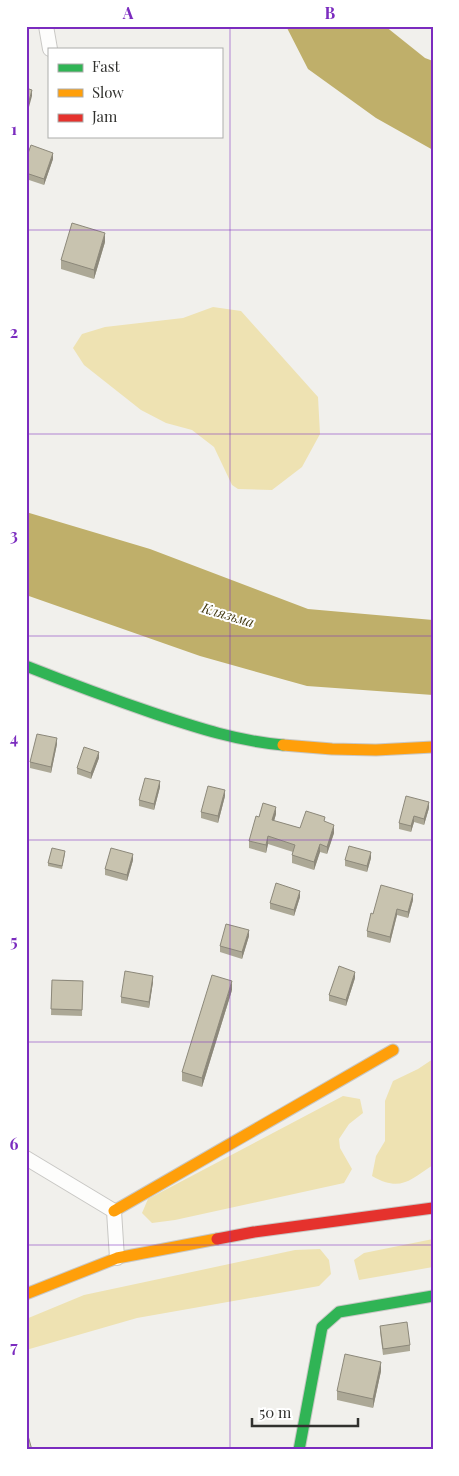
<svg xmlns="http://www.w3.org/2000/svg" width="459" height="1476" font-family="'Playfair Display',serif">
<rect width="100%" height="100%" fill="#f1f0ec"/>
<!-- green -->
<path fill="#eee2b2" d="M213,307L241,311L318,397L320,434L302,467L272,490L238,489L232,485L214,447L192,430L166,423L141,410L84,365L73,348L82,334L105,327L183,318Z
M433,1059V1165C409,1181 400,1192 372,1176L376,1156L385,1141V1101L393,1081L418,1069Z
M343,1096L360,1099L363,1113L349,1124L339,1139L340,1148L352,1169L344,1183L175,1220L152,1223L142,1213L148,1199Z
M433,1239V1267L359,1280L354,1260L364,1253Z
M320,1249L329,1260L331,1274L319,1286L137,1318L26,1350V1319L84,1295L295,1250Z"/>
<!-- water -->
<path fill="#bfaf6a" d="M286,26H385L425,58L433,61V150L376,118L308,69Z
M26,512L150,549L308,609L433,620V695L307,686L200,656L26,595Z"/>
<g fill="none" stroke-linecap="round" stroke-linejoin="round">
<!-- street casing -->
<g stroke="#c8c7c4" stroke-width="16">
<path id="street" d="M46,26L50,49
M26,1158L114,1211L117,1258"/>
</g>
<!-- fast casing -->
<g stroke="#c8c7c4" stroke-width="13">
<path id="fast" d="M26,666C69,683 112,699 156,714C198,728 238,741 283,745
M299,1450L322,1327L339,1312L433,1296"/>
</g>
<!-- slow casing -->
<g stroke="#c8c7c4" stroke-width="13">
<path id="slow" d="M283,745L332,749L376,750L433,747
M114,1211L393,1050
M26,1294L117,1258L217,1239"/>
</g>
<!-- jam casing -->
<g stroke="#c8c7c4" stroke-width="13">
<path id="jam" d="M217,1239L254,1232L433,1208"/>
</g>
<!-- street -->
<use href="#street" stroke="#fdfdfc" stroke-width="14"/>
<!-- fast -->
<use href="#fast" stroke="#30b455" stroke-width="11"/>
<!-- slow -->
<use href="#slow" stroke="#ff9f0a" stroke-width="11"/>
<!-- jam -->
<use href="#jam" stroke="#e5322d" stroke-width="11"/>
</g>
<!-- wall -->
<path fill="#aca896" d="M26,159H53L44,185L26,179Z
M105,242L94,279L61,269V260Z
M57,744L51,773L30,768V762Z
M99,758L91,779L77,774V768Z
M160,787L154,810L139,806V800Z
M225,796L218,823L201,818V812Z
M429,808L424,825L414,822L411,832L399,829V823Z
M276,814L274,821L300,828L325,822L334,833L327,854L320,852L314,870L292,863V855L293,852L268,844L266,853L249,848V841L259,817Z
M65,854L62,869L48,866V863Z
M371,858L367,872L345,866V860Z
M133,860L127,881L105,875V869Z
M300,897L294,916L270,909V903Z
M413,900L408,918L397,915L390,943L367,937V931L373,914Z
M249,936L242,959L220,952V946Z
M355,978L346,1006L329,1001V995Z
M52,980L83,981L82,1016L51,1015Z
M153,982L149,1008L121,1003V997Z
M232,990L202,1087L182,1081V1072Z
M380,1326L410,1345V1351L383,1355L380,1332Z
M381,1371L373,1408L337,1400V1391Z"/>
<!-- shaded-wall -->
<path fill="#8c887a" d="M32,90V96L26,118V112Z
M53,153V159L44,185V179Z
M105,233V242L94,279V270Z
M57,738V744L51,773V767Z
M99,752V758L91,779V773Z
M160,781V787L154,810V804Z
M225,790V796L218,823V816Z
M429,802V808L424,825V819Z
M276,807V814L272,828V820Z
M414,816V822L411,832V826Z
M334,825V833L327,854V847Z
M268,836V844L266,853V845Z
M320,844V852L314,870V862Z
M371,852V858L367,872V866Z
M133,854V860L127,881V875Z
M300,891V897L294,916V910Z
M413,894V900L408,918V912Z
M397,909V915L390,943V937Z
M249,930V936L242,959V952Z
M355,972V978L346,1006V1000Z
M153,976V982L149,1008V1002Z
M232,981V990L202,1087V1078Z
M381,1362V1371L373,1408V1399Z"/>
<!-- building -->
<path fill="#c8c3af" stroke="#8c887a" d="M26,88L32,90L26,112Z
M31,145L53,153L44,179L26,173V159Z
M72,223L105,233L94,270L61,260Z
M37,734L57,738L51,767L30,762Z
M84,747L99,752L91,773L77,768Z
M145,778L160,781L154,804L139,800Z
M208,786L225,790L218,816L201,812Z
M406,796L429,802L424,819L414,816L411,826L399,823Z
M263,803L276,807L272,820L300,828L306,811L325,817L324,821L334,825L327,847L320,844L314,862L292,855L295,845L268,836L266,845L249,841L256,816L259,817Z
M349,846L371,852L367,866L345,860Z
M52,848L65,851L62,866L48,863Z
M111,848L133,854L127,875L105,869Z
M276,883L300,891L294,910L270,903Z
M381,885L413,894L408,912L397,909L390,937L367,931L371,913L373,914Z
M226,924L249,930L242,952L220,946Z
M339,966L355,972L346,1000L329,995Z
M125,971L153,976L149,1002L121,997Z
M212,975L232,981L202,1078L182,1072Z
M52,980L83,981L82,1010L51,1009Z
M407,1322L410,1345L383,1349L380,1326Z
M345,1354L381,1362L373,1399L337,1391Z
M26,1432H27L32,1450H26Z"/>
<!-- grid -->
<path fill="none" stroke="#7b2cbf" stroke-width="1" stroke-opacity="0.55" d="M230,26V1450M26,230H433M26,434H433M26,636H433M26,840H433M26,1042H433M26,1245H433"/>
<g text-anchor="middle" stroke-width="4" stroke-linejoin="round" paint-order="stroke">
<!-- water labels -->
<g font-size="14" font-style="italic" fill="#443b12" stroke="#fff">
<text transform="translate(228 615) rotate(17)" y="5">Клязьма</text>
</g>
</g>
<!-- border -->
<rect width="459" height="1476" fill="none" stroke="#ffffff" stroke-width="55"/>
<!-- legend -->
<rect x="48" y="48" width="175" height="90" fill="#ffffff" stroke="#adadab"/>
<rect x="58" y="64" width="25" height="8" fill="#30b455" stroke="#adadab"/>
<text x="92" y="72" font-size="15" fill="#31312e">Fast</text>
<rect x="58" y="89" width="25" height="8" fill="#ff9f0a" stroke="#adadab"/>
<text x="92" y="98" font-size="15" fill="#31312e">Slow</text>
<rect x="58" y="114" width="25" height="8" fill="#e5322d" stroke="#adadab"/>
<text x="92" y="122" font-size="15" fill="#31312e">Jam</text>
<!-- scale -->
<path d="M252 1418v8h106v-8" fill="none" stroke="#31312e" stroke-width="2.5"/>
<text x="259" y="1418" font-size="15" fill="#31312e" stroke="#ffffff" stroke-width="4" paint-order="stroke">50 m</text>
<rect x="28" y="28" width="404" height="1420" fill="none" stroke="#7b2cbf" stroke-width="2"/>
<g font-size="16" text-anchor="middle" font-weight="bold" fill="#7b2cbf">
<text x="128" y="19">A</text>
<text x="330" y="19">B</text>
<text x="14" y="135">1</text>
<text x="14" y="338">2</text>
<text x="14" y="541">3</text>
<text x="14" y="744">4</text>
<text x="14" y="947">5</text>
<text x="14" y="1150">6</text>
<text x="14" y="1353">7</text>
</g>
</svg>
